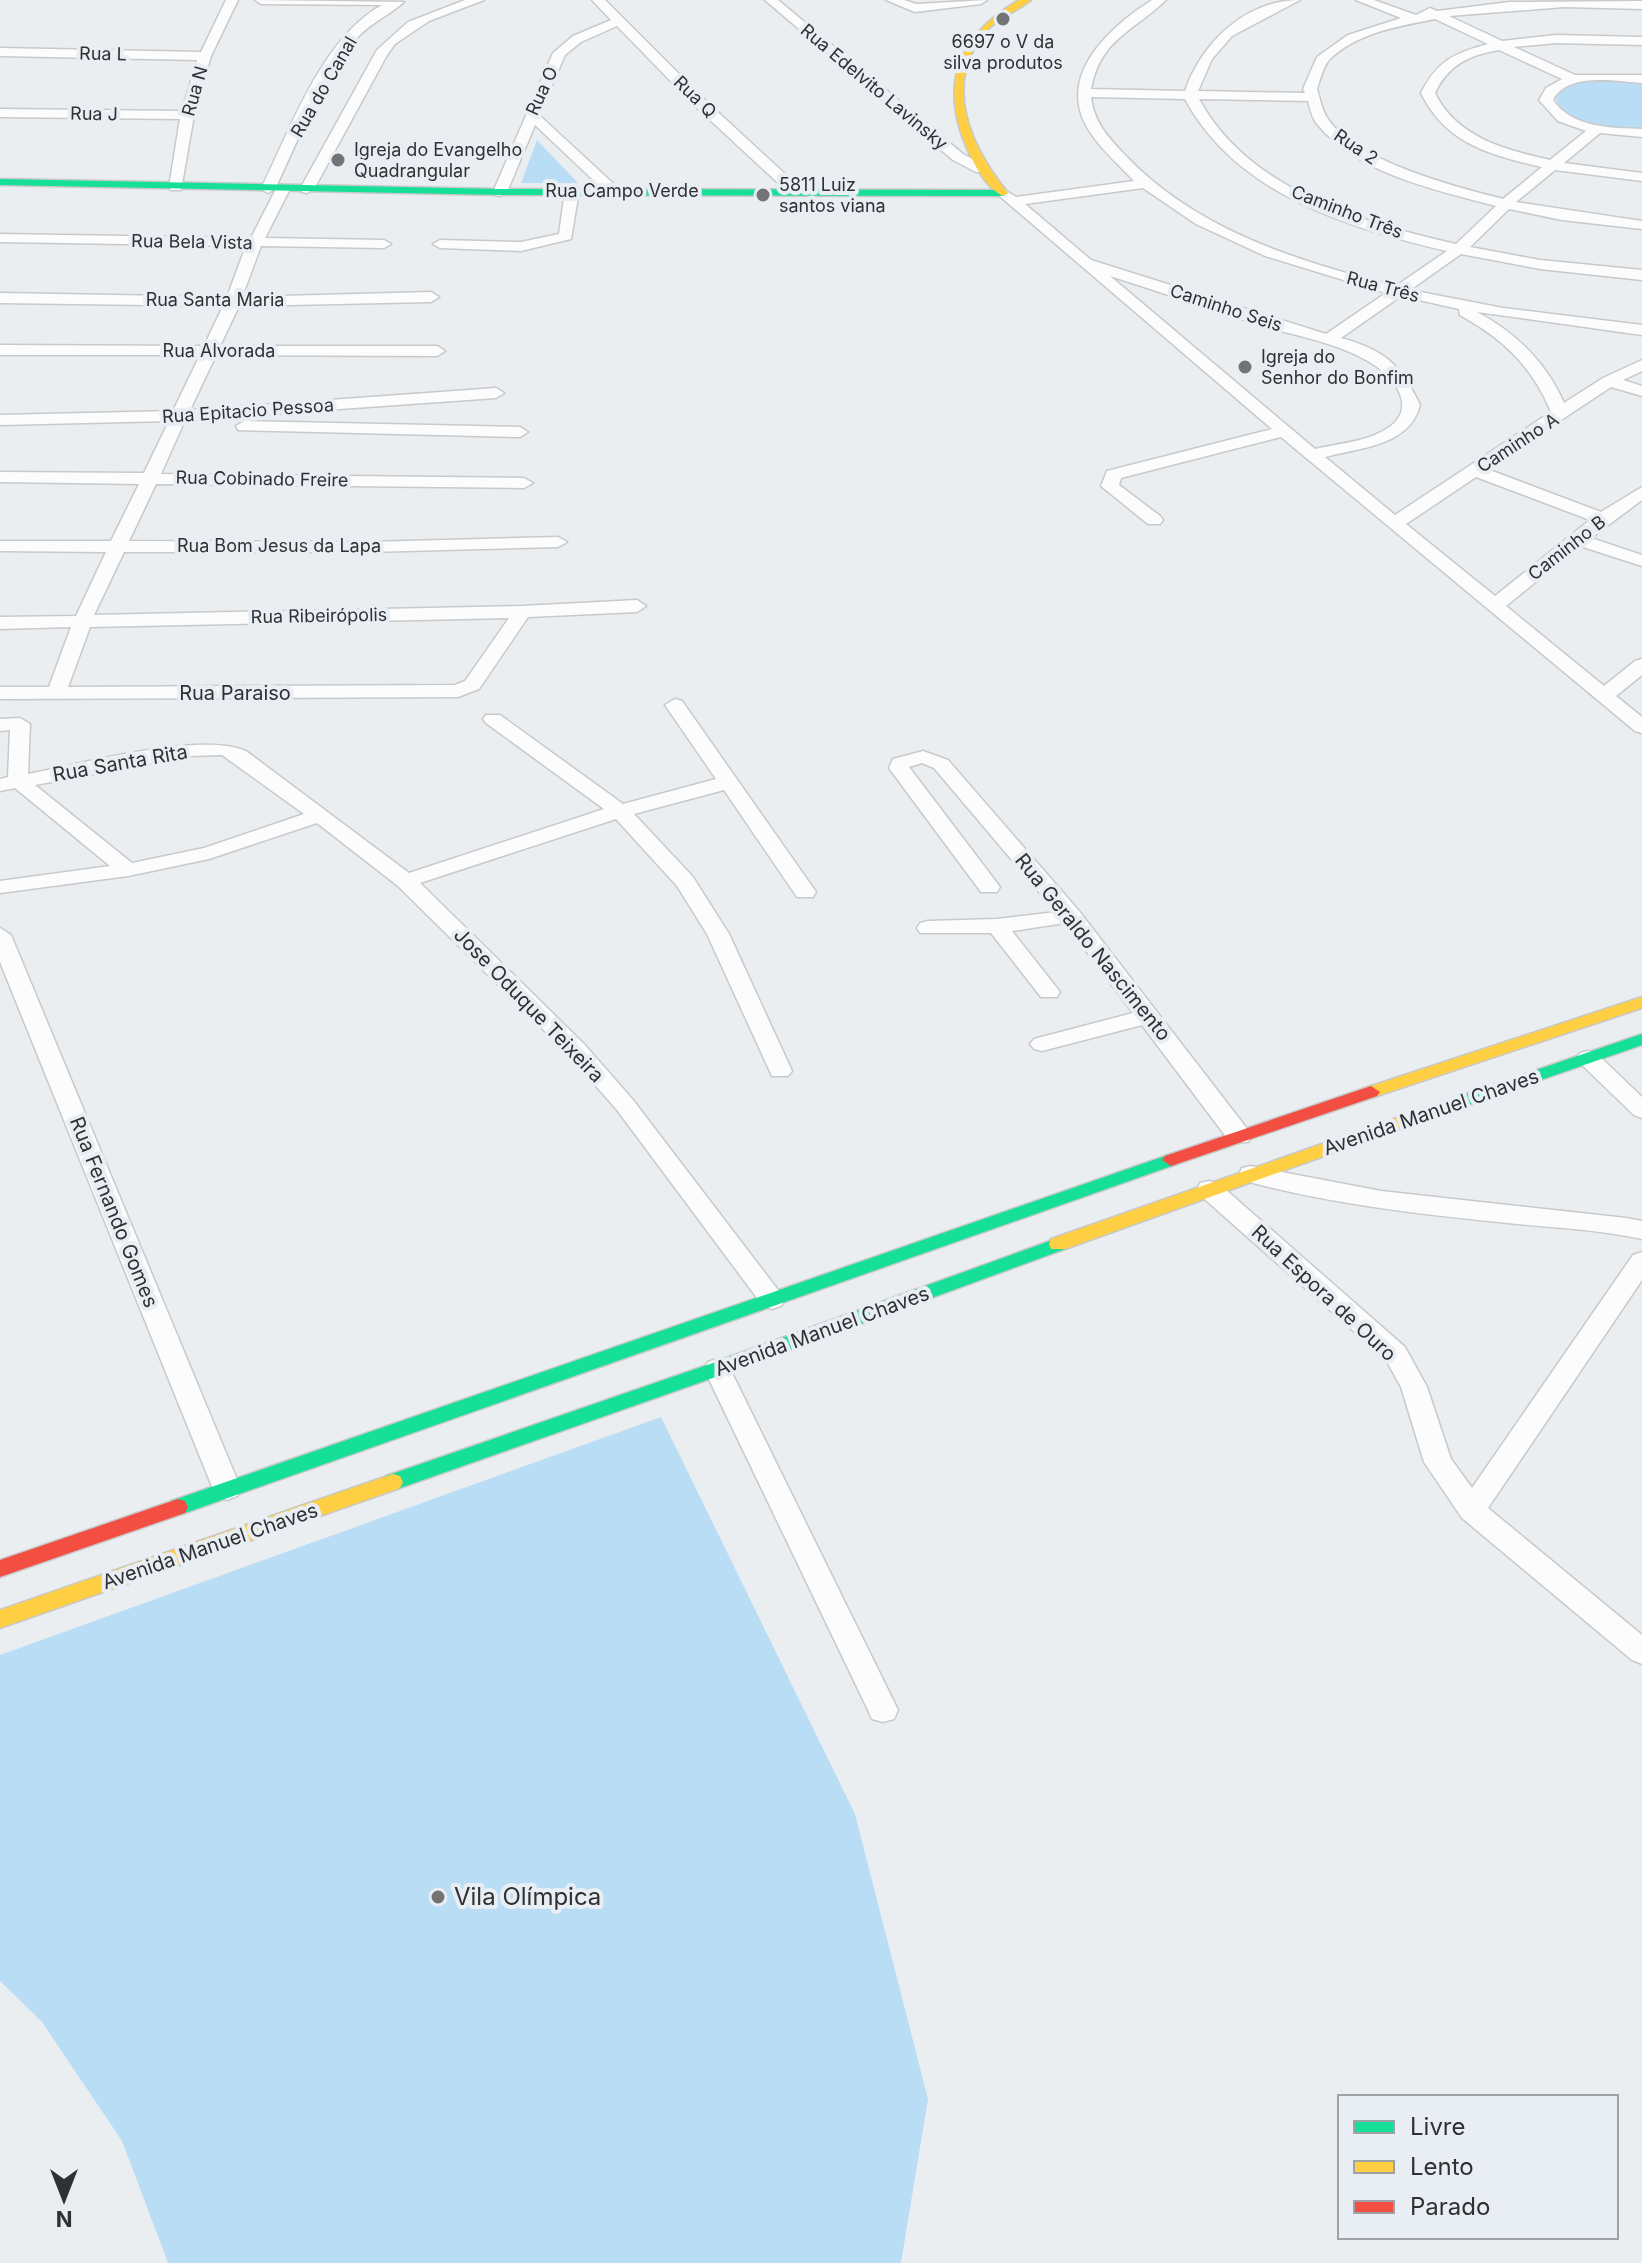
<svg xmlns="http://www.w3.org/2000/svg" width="1642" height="2263" font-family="Inter,sans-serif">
<rect width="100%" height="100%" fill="#ebeef0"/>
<!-- green -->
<path fill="#baddf6" d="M1616,80L1642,83V129C1619,129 1561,125 1556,98C1569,79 1595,81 1616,80Z
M537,140L578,183H521Z
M661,1417L855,1814L928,2099L901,2263H168L122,2141L42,2022L0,1981V1655Z"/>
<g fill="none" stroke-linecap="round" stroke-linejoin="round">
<!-- street casing -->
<g stroke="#c7c9cb" stroke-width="3">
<path id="street" d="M226,0H238L211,56L194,115L181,190H171L169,187L180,119L0,117V109L182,111L197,60L0,56V48L201,52Z
M255,0L404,2C388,16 370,23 355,40C319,83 299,139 275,189L268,193L261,189C290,130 322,38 382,5L261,4Z
M465,0H484L429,21L395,44L387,55L314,189L307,193L302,192L300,189L377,50L408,22Z
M592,0H605L707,102L800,188V194H790L697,108L617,26L581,42L565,55L539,115L618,188V194H608L535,125L507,192L500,196L495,195L493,192L553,53L573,36L611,20Z
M765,0H778L963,154L986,166V172H976L953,160Z
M886,0H904L916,4L987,0L981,4L915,12Z
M1152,0H1166C1134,31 1100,39 1091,89L1185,91C1202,42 1246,0 1300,0L1232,36L1212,59L1198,91L1305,93L1303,89L1317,57L1348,35L1401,18L1356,0H1374L1416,15L1430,8L1437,11L1510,2L1642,1V9L1564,7L1449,16L1502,41L1556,35L1642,37V45L1556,43L1514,47L1575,75H1642V83C1616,81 1567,72 1553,100C1572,128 1612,128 1642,129V137L1600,133L1564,163L1642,173V181L1555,170L1516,202L1642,221V229L1562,220L1509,209L1470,247L1540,260L1642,270V280L1540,269L1461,254L1410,290L1503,308L1642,325V335L1477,312C1516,333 1546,362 1564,403L1603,378L1642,360V371L1623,380L1642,386V396L1611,387L1487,469L1601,512L1642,487V500L1591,538L1642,555V566L1580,546L1506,606L1604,686L1635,661L1642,659V675L1616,696L1642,717V733L1635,731L1281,437L1121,478L1119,485L1160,516L1163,520L1160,524H1148L1101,486L1107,471L1272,429L996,193L1003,189L1016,197L1134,181C1120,166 1103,151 1092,135C1052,79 1107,29 1152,0ZM1435,19L1488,44C1454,53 1437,61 1421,93C1446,144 1490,155 1542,167L1503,199C1455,187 1356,161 1328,119C1322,111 1320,98 1317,89C1320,80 1323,67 1329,60C1356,33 1399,26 1435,19ZM1499,50L1562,79L1546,88L1539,100L1558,121L1586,131L1550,160C1505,150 1456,137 1435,93C1448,65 1469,55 1499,50ZM1091,97L1185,99C1236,194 1348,228 1447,251L1396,286C1298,262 1194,229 1124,154C1107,136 1094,122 1091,97ZM1199,99L1308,101C1310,108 1312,118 1317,124C1358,174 1436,190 1496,206L1456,244C1361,222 1248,190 1199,99ZM1143,188L1196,224L1265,256L1386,293L1326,334L1091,260L1025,204ZM1110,276C1161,292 1211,310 1262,326C1297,336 1334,342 1366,360C1396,376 1422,412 1381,432C1362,442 1336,444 1315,449ZM1401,296L1459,309L1460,315C1503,339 1532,366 1551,412L1395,515L1325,457C1359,448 1410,446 1420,405C1401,365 1385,350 1341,338ZM1476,477L1590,520L1495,596L1406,524Z
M283,185L290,189L265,238L384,240L391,244L384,248L261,246L242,297L431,292L439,297L431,302L239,306L220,346H437L445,351L437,356L216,355L190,410L496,388L504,393L496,398L185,420L161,474L524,478L533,483L524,488L156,484L129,541L368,542L558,537L567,542L558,547L368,552H124L94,615L522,606L637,600L646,606L637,612L528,617L479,689L458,697L0,699V687H49L71,627L0,629V617L76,616L106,552L0,551V541H111L139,484L0,482V472L144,473L169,421L0,425V415L173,411L200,355H0V345L204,346L223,306L0,303V293L227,297L246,246L0,242V234L251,238L276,189ZM509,618L465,681L455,685L68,687L90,627Z
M572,187L579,191L571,239L521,251L440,248L433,244L440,240L521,242L559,234L565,191Z
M244,421L520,427L528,432L520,437L238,430L236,426Z
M675,699L682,701L816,892L813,897H797L724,790L634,814L693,877L729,934L792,1071L788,1076H772L707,934L677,886L616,819L420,883L584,1044L633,1100L781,1294L785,1300L781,1306L772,1309L763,1306L617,1110L568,1054L398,886L317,823L209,859L128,876L0,893V881L110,866L15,788L0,791V779L8,777L10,730L0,731V719L20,718L30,724L28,774C81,764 200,731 246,751L409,873L604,809L486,723L483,719L486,715H500L623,804L716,779L665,705ZM222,755L304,814L204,848L132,863L35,785L190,756Z
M923,751L948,760L1079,911L1248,1130L1251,1136L1248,1142H1230L1142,1025L1042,1051L1034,1049L1030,1044L1034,1039L1133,1013L1065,923L1012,931L1060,992L1057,997H1041L991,933H920L917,928L920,923L928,921L997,919L1056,912L934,768L922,763L909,767L1000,887L997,892H981L889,768L893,759Z
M0,928L11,935L241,1489L237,1496L227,1500L217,1496L213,1489L0,962Z
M1588,1051L1596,1053L1642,1097V1118L1634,1115L1580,1063L1576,1058L1580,1053Z
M1251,1166L1381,1191L1626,1218L1642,1221V1239C1598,1229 1553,1228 1508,1223C1419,1214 1329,1204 1242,1180L1239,1174L1242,1168Z
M1209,1181L1218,1183L1405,1347L1427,1387L1451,1459L1472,1488L1633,1255L1642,1252V1280L1488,1508L1642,1635V1664L1632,1660L1462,1518L1424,1462L1401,1387L1386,1360L1200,1195L1197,1189L1200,1183Z
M717,1359L726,1362L730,1369L898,1710L894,1719L883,1722L872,1719L868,1710L704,1369L708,1362Z"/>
</g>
<!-- fast casing -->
<g stroke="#c7c9cb" stroke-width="3">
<path id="fast" d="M0,179L500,189L1003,190L1008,193L1003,196L500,195L0,185Z
M1642,1034V1045L1422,1121H1410L1407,1117L1410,1113Z
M1171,1154L1180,1160L1177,1164L185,1513L178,1515L171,1513L168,1507L171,1501Z
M1058,1238L1067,1244L1065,1249L724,1374L400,1488L393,1490L386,1488L383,1482L386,1476L710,1364Z"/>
</g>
<!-- slow casing -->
<g stroke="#c7c9cb" stroke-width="3">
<path id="slow" d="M1019,0H1031C1016,12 997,18 985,33C941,86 972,148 1008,193L1003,196C988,189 976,168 969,153C938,85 957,36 1019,0Z
M1642,997V1008L1377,1096L1371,1098L1362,1092L1365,1088Z
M1416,1111L1422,1113L1425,1117L1422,1121L1065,1249H1051L1049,1244L1051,1239Z
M393,1474L400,1476L403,1482L400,1488L0,1628V1610Z"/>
</g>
<!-- jam casing -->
<g stroke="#c7c9cb" stroke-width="3">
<path id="jam" d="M1371,1086L1380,1092L1377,1096L1177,1164L1171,1166L1162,1160L1165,1156Z
M178,1499L185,1501L188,1507L185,1513L0,1577V1560Z"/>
</g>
<!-- street -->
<use href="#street" fill="#fcfcfd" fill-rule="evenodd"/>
<!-- fast -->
<use href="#fast" fill="#16e098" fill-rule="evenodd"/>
<!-- slow -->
<use href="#slow" fill="#ffcf43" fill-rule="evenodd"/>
<!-- jam -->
<use href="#jam" fill="#f24e42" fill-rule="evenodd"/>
</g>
<!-- markers -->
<g fill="#717375" stroke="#e8eef3" stroke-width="3">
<circle cx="1003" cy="19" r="8"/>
<circle cx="338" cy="160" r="8"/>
<circle cx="763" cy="195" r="8"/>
<circle cx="1245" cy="367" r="8"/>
<circle cx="438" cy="1897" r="8"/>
</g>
<g text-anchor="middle" stroke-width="8" stroke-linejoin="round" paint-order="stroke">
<!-- far-poi labels -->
<g font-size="18" fill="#2f3133" stroke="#e8eef3" text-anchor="start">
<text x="1003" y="48" text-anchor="middle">6697 o V da<tspan x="1003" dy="21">silva produtos</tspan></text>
<text x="354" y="156">Igreja do Evangelho<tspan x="354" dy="21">Quadrangular</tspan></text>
<text x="779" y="191">5811 Luiz<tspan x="779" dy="21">santos viana</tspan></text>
<text x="1261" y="363">Igreja do<tspan x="1261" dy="21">Senhor do Bonfim</tspan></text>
</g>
<!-- far-street labels -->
<g font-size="18" fill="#2f3133" stroke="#e8eef3">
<text transform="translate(103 54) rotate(1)" y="6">Rua L</text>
<text transform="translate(324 87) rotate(-60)" y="6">Rua do Canal</text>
<text transform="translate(874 87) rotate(40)" y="6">Rua Edelvito Lavinsky</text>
<text transform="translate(195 91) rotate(-74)" y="6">Rua N</text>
<text transform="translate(542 91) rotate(-65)" y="6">Rua O</text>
<text transform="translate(695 97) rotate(44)" y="6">Rua Q</text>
<text transform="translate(94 114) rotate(1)" y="6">Rua J</text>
<text transform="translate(1356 147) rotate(34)" y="6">Rua 2</text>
<text x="622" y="197">Rua Campo Verde</text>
<text transform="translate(1347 212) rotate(21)" y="6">Caminho Três</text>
<text transform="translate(192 242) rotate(1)" y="6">Rua Bela Vista</text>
<text transform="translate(1383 287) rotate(15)" y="6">Rua Três</text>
<text x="215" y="306">Rua Santa Maria</text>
<text transform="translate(1226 308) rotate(18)" y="6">Caminho Seis</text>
<text x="219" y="357">Rua Alvorada</text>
<text transform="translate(248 411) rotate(-4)" y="6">Rua Epitacio Pessoa</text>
<text transform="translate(1518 443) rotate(-33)" y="6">Caminho A</text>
<text transform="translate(262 479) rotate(1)" y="6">Rua Cobinado Freire</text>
<text x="279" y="552">Rua Bom Jesus da Lapa</text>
<text transform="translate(1567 548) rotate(-38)" y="6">Caminho B</text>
<text transform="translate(319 616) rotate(-1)" y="6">Rua Ribeirópolis</text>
</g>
<!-- street labels -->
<g font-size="20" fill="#2f3133" stroke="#e8eef3">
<text x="235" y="700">Rua Paraiso</text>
<text transform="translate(120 763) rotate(-10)" y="7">Rua Santa Rita</text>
<text transform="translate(1093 947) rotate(51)" y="7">Rua Geraldo Nascimento</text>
<text transform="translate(529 1005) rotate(46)" y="7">Jose Oduque Teixeira</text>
<text transform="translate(1431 1112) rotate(-19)" y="7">Avenida Manuel Chaves</text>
<text transform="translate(114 1212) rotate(68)" y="7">Rua Fernando Gomes</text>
<text transform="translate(1324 1293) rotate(43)" y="7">Rua Espora de Ouro</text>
<text transform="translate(822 1331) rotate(-20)" y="7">Avenida Manuel Chaves</text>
<text transform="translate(210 1546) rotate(-19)" y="7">Avenida Manuel Chaves</text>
</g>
<!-- near-poi labels -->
<g font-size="24" fill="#2f3133" stroke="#e8eef3" text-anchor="start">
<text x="454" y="1905">Vila Olímpica</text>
</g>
</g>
<!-- legend -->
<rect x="1338" y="2095" width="280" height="144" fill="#e8eef3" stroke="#9ea2a6" stroke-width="2"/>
<rect x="1354" y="2121" width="40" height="12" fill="#16e098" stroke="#9ea2a6" stroke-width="2"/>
<text x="1410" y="2135" font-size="24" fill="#2f3133">Livre</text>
<rect x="1354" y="2161" width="40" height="12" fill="#ffcf43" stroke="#9ea2a6" stroke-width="2"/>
<text x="1410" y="2175" font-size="24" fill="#2f3133">Lento</text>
<rect x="1354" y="2201" width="40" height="12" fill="#f24e42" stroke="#9ea2a6" stroke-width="2"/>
<text x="1410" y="2215" font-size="24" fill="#2f3133">Parado</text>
<!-- north arrow -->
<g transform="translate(64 2199) rotate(180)" stroke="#e8eef3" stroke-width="6" paint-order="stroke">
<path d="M0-6L14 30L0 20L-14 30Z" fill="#2f3133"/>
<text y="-12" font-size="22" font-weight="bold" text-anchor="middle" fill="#2f3133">N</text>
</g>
</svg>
